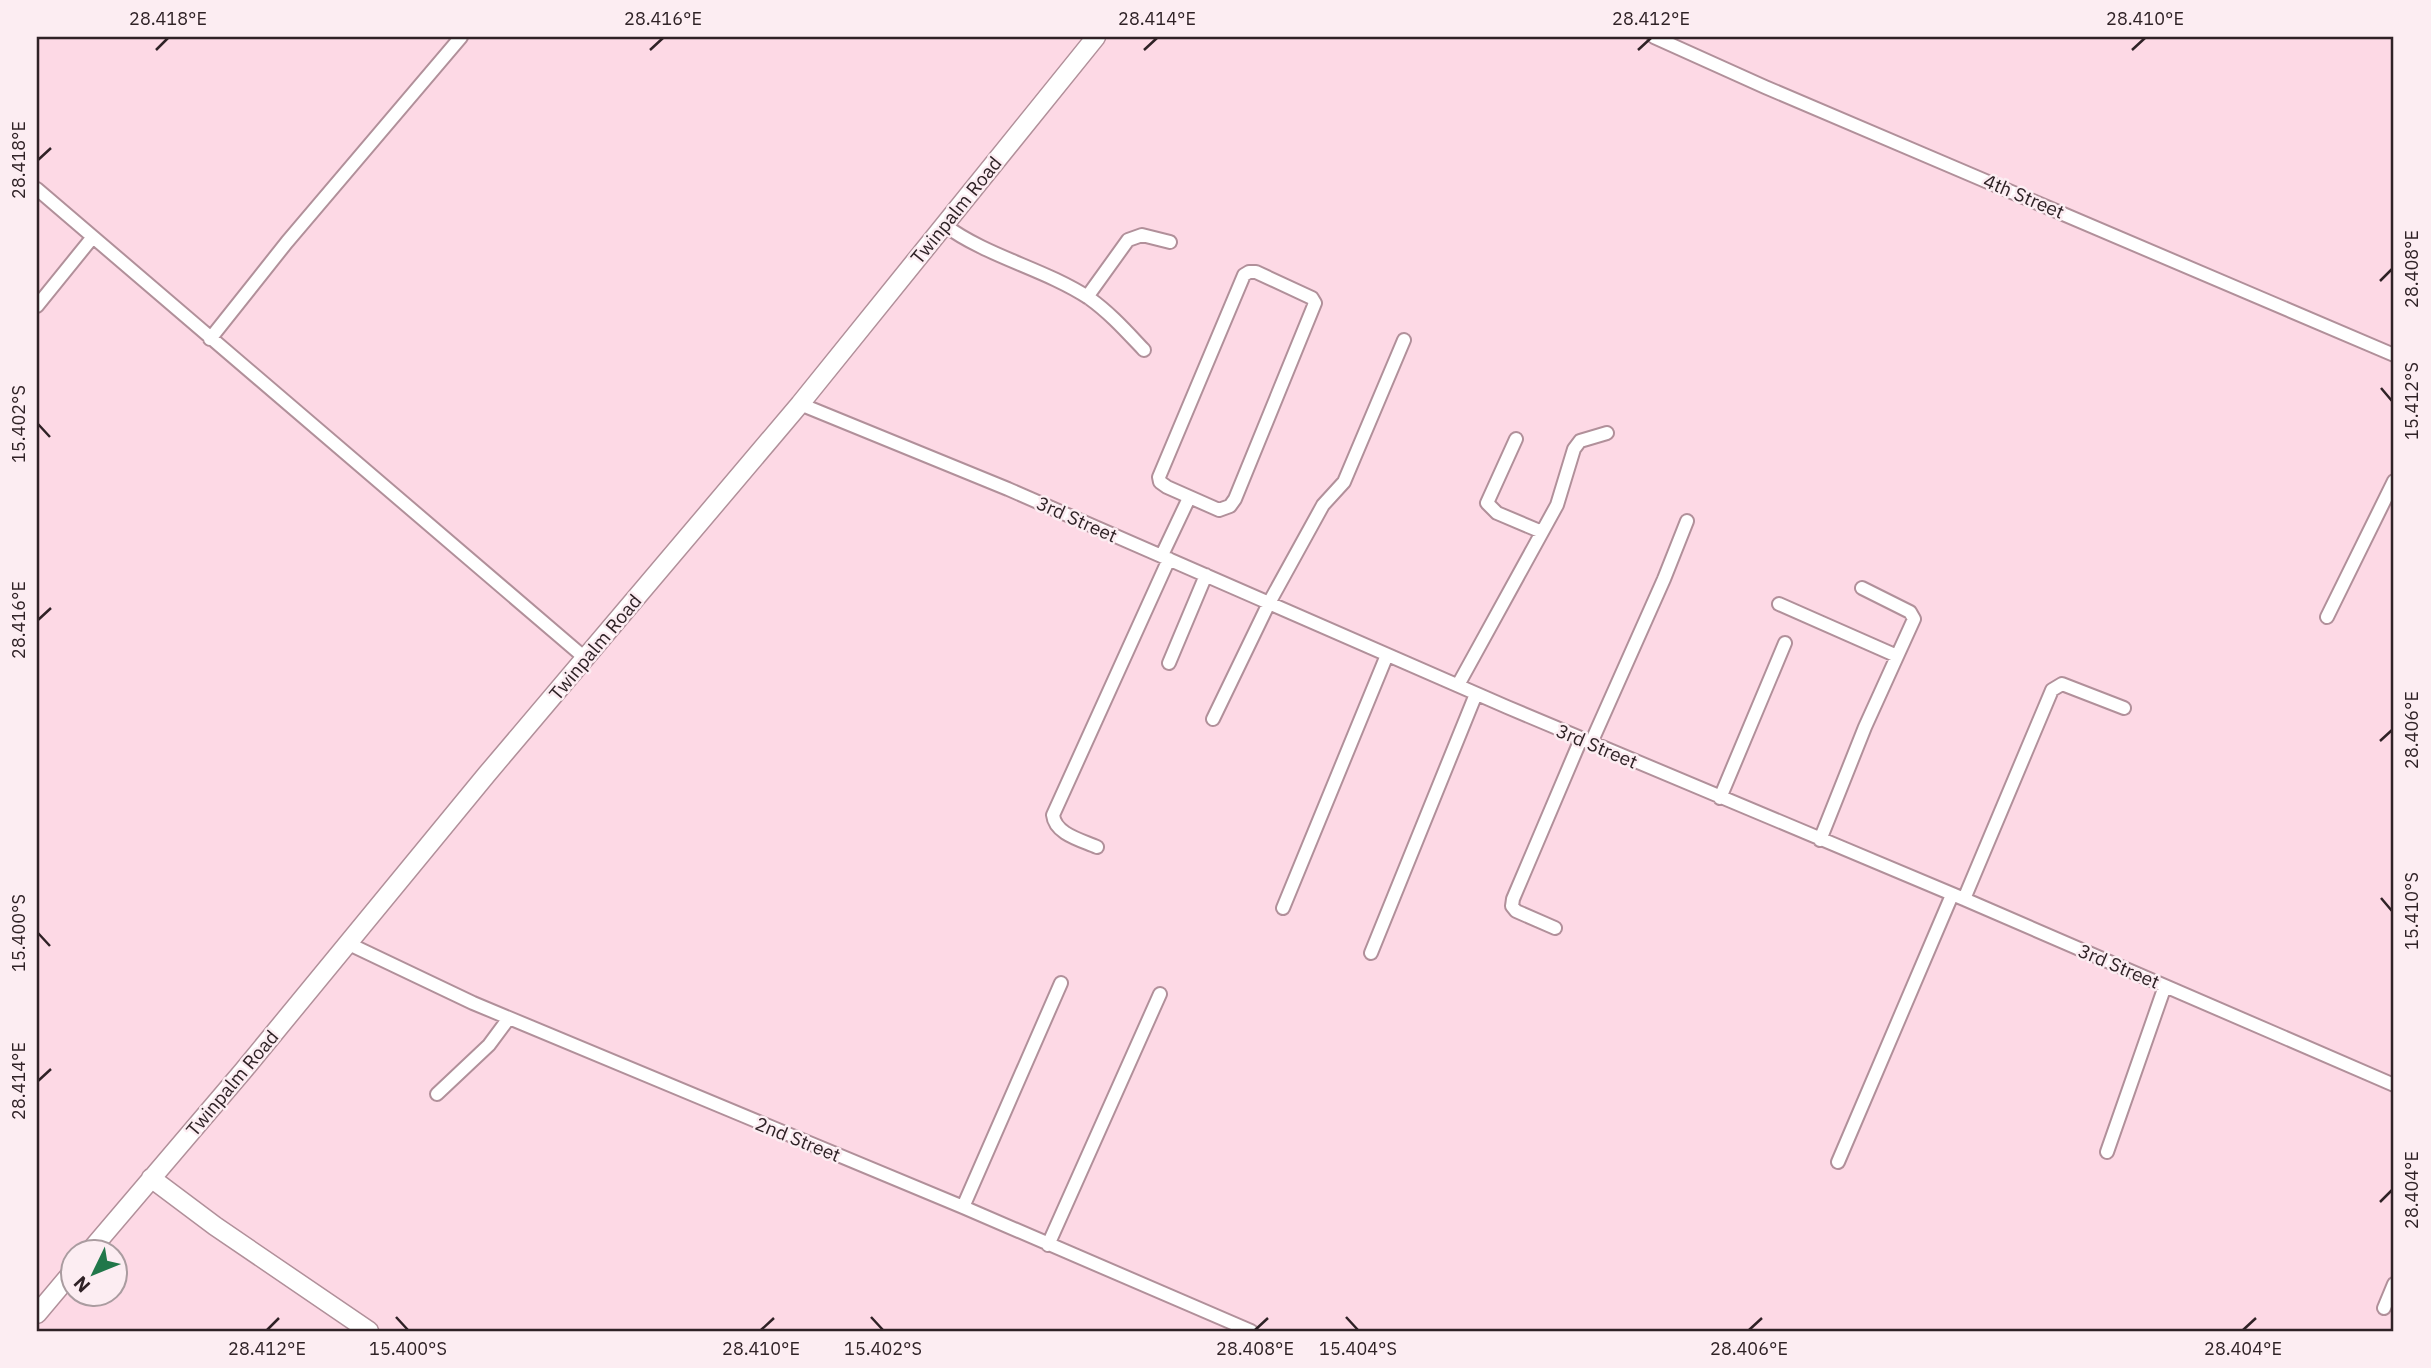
<svg xmlns="http://www.w3.org/2000/svg" width="2431" height="1368" font-family="'IBM Plex Sans',sans-serif">
<rect width="100%" height="100%" fill="#fdd9e5"/>
<g fill="none" stroke-linecap="round" stroke-linejoin="round">
<!-- minor casing -->
<g stroke="#b1909a" stroke-width="16">
<path id="minor" d="M1654,37L1765,87L2394,355
M37,189L585,658
M943,224C987,257 1043,268 1089,298C1110,313 1126,331 1144,350
M1249,272H1256L1312,298L1315,303L1235,499L1230,506L1219,510L1167,487L1160,482L1159,477L1244,275Z
M1087,297L1128,240L1142,235L1170,242
M37,306L92,238
M210,339L287,242L461,37
M800,404L1008,489L1507,707L1964,899L2394,1085
M1516,439L1487,503L1497,513L1542,532
M1162,555L1189,498
M1779,604L1897,656
M2327,617L2394,481
M1169,663L1206,575
M1458,685L1557,505L1574,449L1580,441L1607,433
M1213,719L1269,603L1323,505L1344,482L1404,340
M1591,743L1664,579L1687,521
M1720,798L1785,643
M1820,840L1865,727L1914,619L1910,612L1862,588
M1097,847C1081,840 1055,834 1053,815L1169,559
M1964,899L2052,690L2062,684L2124,708
M1283,908L1387,655
M1555,928L1516,911L1512,906L1513,899L1581,739
M347,943L473,1003L963,1207L1251,1331
M1371,953L1476,694
M437,1094L489,1045L509,1018
M2107,1152L2165,986
M1838,1162L1952,895
M963,1207L1061,983
M1048,1245L1160,994
M2384,1308L2394,1284"/>
</g>
<!-- secondary casing -->
<g stroke="#b1909a" stroke-width="21">
<path id="secondary" d="M151,1178L215,1226L369,1331
M89,1252L243,1071L487,774L800,404L1096,37
M37,1314L74,1270"/>
</g>
<!-- minor -->
<use href="#minor" stroke="#fff" stroke-width="12"/>
<!-- secondary -->
<use href="#secondary" stroke="#fff" stroke-width="18"/>
</g>
<!-- ticks -->
<path fill="none" stroke="#2f2226" stroke-width="2.5" d="M156,50L168,38M650,50L663,38M1144,50L1157,38M1638,50L1651,38M2132,50L2145,38M38,160L51,148M2380,281L2392,269M2381,388L2392,401M38,424L50,437M38,620L51,608M2380,741L2392,730M2381,898L2392,911M38,933L50,946M38,1081L51,1069M2380,1202L2392,1190M396,1317L408,1330M871,1317L883,1330M1346,1317L1358,1330M267,1330L279,1318M761,1330L774,1318M1255,1330L1268,1318M1749,1330L1762,1318M2243,1330L2256,1318"/>
<g text-anchor="middle" stroke-width="5" stroke-linejoin="round" paint-order="stroke">
<!-- street labels -->
<g font-size="19" fill="#2f2226" stroke="#fcedf2">
<text transform="translate(2024 196) rotate(23)" y="7">4th Street</text>
<text transform="translate(956 210) rotate(-51)" y="7">Twinpalm Road</text>
<text transform="translate(1077 519) rotate(24)" y="7">3rd Street</text>
<text transform="translate(595 647) rotate(-50)" y="7">Twinpalm Road</text>
<text transform="translate(1597 746) rotate(23)" y="7">3rd Street</text>
<text transform="translate(2119 966) rotate(23)" y="7">3rd Street</text>
<text transform="translate(232 1083) rotate(-50)" y="7">Twinpalm Road</text>
<text transform="translate(798 1139) rotate(22)" y="7">2nd Street</text>
</g>
</g>
<!-- border -->
<rect width="2431" height="1368" fill="none" stroke="#fcedf2" stroke-width="77"/>
<!-- north arrow -->
<g transform="translate(94 1273) rotate(227)"><circle r="33" fill="#fcedf2" stroke="#aa9ca0" stroke-width="2"/>
<path d="M0-5L12 26L0 18L-12 26Z" fill="#21774a"/>
<text y="-10" font-size="19" font-weight="bold" text-anchor="middle" fill="#2f2226">N</text>
</g>
<rect x="38" y="38" width="2354" height="1292" fill="none" stroke="#2f2226" stroke-width="2.5"/>
<g font-size="18" text-anchor="middle" fill="#2f2226">
<text x="168" y="25">28.418°E</text>
<text x="663" y="25">28.416°E</text>
<text x="1157" y="25">28.414°E</text>
<text x="1651" y="25">28.412°E</text>
<text x="2145" y="25">28.410°E</text>
<text transform="translate(19 160) rotate(-90)" y="6">28.418°E</text>
<text transform="translate(2412 269) rotate(-90)" y="6">28.408°E</text>
<text transform="translate(2412 401) rotate(-90)" y="6">15.412°S</text>
<text transform="translate(19 424) rotate(-90)" y="6">15.402°S</text>
<text transform="translate(19 620) rotate(-90)" y="6">28.416°E</text>
<text transform="translate(2412 730) rotate(-90)" y="6">28.406°E</text>
<text transform="translate(2412 911) rotate(-90)" y="6">15.410°S</text>
<text transform="translate(19 933) rotate(-90)" y="6">15.400°S</text>
<text transform="translate(19 1081) rotate(-90)" y="6">28.414°E</text>
<text transform="translate(2412 1190) rotate(-90)" y="6">28.404°E</text>
<text x="267" y="1355">28.412°E</text>
<text x="408" y="1355">15.400°S</text>
<text x="761" y="1355">28.410°E</text>
<text x="883" y="1355">15.402°S</text>
<text x="1255" y="1355">28.408°E</text>
<text x="1358" y="1355">15.404°S</text>
<text x="1749" y="1355">28.406°E</text>
<text x="2243" y="1355">28.404°E</text>
</g>
</svg>
